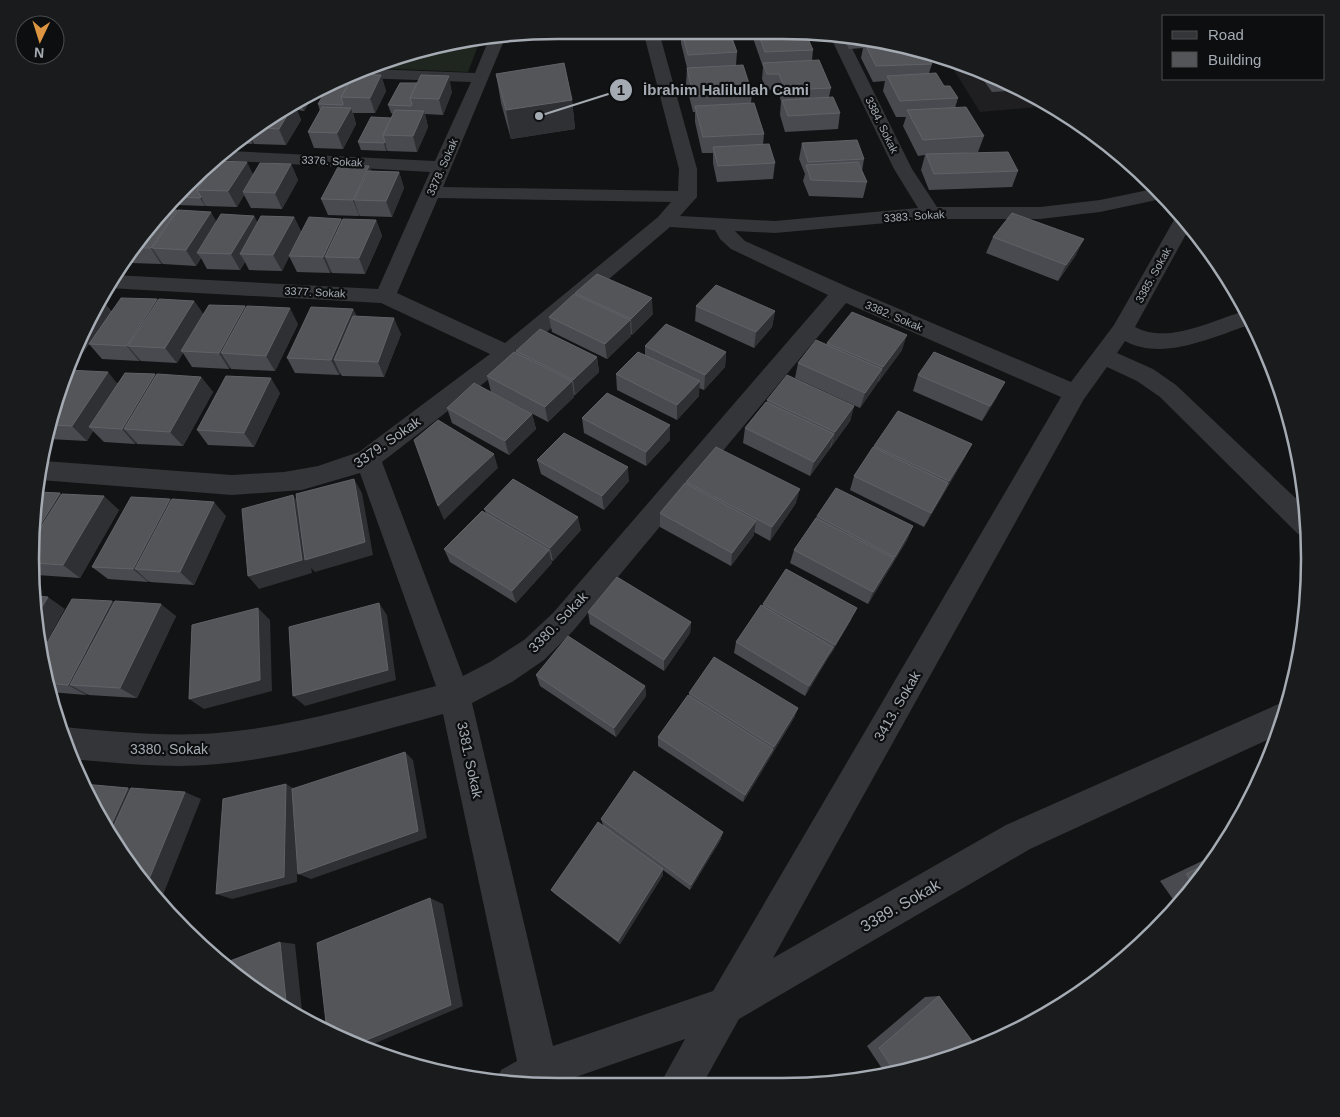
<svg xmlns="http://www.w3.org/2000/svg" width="1340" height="1117" font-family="Arial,sans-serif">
<rect width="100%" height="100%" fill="#121314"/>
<!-- built -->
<path fill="#1f1f21" d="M947,59L1015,84L1050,106L980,112Z"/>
<!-- green -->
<path fill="#1f261f" d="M480,40L468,72L373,68L422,48Z"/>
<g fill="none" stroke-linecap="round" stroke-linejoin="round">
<!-- street -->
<path fill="#343538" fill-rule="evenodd" d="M643,31L659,32L697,169V197L680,216L775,221L918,208L894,169L829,34H845L912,169L937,207H1040L1100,200L1158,188L1166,198L1100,212L1040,219H931L775,233L735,231L745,241L850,288L1071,382L1114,325L1174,220L1180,215L1190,227L1135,327C1169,345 1212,320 1245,311L1252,324C1215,336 1163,362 1125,341L1117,353L1153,369L1176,385L1305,507L1308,537L1298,534L1160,397L1137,381L1107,367L1084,399L773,958L1006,825L1283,702L1287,704L1278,735L1030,849L739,1019L701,1087L659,1086L685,1039L550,1086H524L497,1080L501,1070L517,1061L443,714C369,734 294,757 218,764C169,769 118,763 70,759L61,729L65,727C115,732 167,737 217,733C291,727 364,705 436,686L360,473L302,490L232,495L40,480L44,461L232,475L284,472L318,466L359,452L490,354L381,303L108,288L114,275L378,289L430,172L217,160L229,151L435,161L471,82L361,78L355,76L372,69L475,73L489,39L505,38L443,187L678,191L679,169ZM438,198L671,202L658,217L505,343L397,293ZM670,227L715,230L720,239L731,249L828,295L553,613L524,640L490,662L463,676L382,462L515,359ZM846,303L1061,397L713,991L553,1046L472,703L512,682L544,660L573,631Z"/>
</g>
<!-- wall -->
<path fill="#494a4f" d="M679,32L730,33L737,52L736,65L752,93L751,103L764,134L763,145L775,163L773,179L717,182L713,163V153H702L695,122V112H693L686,84L687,68L681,43V36Z
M754,33L806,34L813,50L812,60L831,88L829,97L840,113L838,129L785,132L780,115L781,101L777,89L766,90L762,79L763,67L754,41Z
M845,34H850L919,48L932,64L929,73L958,98L955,108L984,136L978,152L967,153L1018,171L1012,187L929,190L921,170L925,155L918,156L903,126L906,117H896L883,91L885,81L873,82L861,58L863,48L849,49L844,39Z
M976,70L1015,84L1024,90L992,92Z
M496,74L572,100L575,129L511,139L501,103Z
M381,75L386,91L375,113H353L356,124L343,149L314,148L308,132L320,111L318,104L350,82Z
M400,83L452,92L443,115L425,114L428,127L417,152L388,151L387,150L386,151L361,150L358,142L391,118L393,114L391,113L388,105Z
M315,92L304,111L297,110L301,120L286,145L254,144L253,142L252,144L239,143L294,101Z
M802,143L864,159L862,171L867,182L863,198L809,196L803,181L805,174L799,159Z
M291,164L298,180L282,209L251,208L244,195L237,207L206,206L205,205V206L179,205L174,198L185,185L253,175Z
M369,166L371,171L399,172L404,188L392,217L360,216L359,215V216L328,215L321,199Z
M164,210L177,211L216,222L254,216L257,222L294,217L301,232L341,219L342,220H376L382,236L365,274L332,273L331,271L330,273L297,272L289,256L282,271L249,270L245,262L240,270L207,269L201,258L196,266L163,264L162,263L161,264L132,263L127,256Z
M993,237L1076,255L1058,281L986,253Z
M575,293L653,314L632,335L631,334V336L607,359L552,332L549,317L575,295Z
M157,299L158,300L194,301L203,314L245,306L246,308L298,324L275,371L231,369L230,367L229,369L192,367L183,353L177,363L141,361L140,360L139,361L102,359L89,344L79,358L73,357L102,300L111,311Z
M696,306L775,311L772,327L754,348L695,321Z
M353,309L357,317L401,334L384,377L342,376L340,373L339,375L295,373L287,358Z
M827,343L902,350L878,382L860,408L795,378L798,363L826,344Z
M1262,343L1270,356L1273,366L1256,350Z
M645,346L726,352L725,367L704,390L699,388V396L677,420L617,390L616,374L645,355Z
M516,351L597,357L599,372L575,395H574V397L548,422L491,392L487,376L516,353Z
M918,375L997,397L982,421L913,391Z
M156,376L201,377L213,392L183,446L137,444L136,442L135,444L104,442L93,431L87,441L48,439L58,388L118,383Z
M280,393L254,447L208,445L197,430Z
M767,400L854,406L850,421L810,476L743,443L745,428L767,402Z
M447,408L532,414L536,429L509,455L452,423Z
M582,418L670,425V440L646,466L584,433Z
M972,444L964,459L924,527L850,490L854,476L874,446Z
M537,460L629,481L604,510L541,474Z
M686,482L796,503L770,541L754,532V535L731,566L660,527V513L686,484Z
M60,493L61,495L119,510L80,578L37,575L34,573L31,524Z
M170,499L171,501L226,516L194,585L150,582L148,581V582L108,579L92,567Z
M484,509L581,530L553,561L551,560L552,563L516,603L450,562L444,549L486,513Z
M817,516L913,526L907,540L868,604L790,563L794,550Z
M112,601L114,602L176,616L137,698L89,695L87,694L86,695L50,692L40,661Z
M763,604L851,620L805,696L734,653L736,642L762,606Z
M588,612L691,622L690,633L664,671L590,624Z
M536,675L645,686L646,696L616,737L540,686Z
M689,693L798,708L794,718L743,802L658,746V737L689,696Z
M601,819L721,839L690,890L663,870V875L620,944L555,894L551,890L603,825Z
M1221,852L1177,905L1160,881Z
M939,996L978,1049L887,1076L867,1046L925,997Z"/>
<!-- shaded-wall -->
<path fill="#2f3033" d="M381,75L386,91L375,113L370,98Z
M449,76L452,92L443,115L439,99Z
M315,92L304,111L299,99Z
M572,100L575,129L511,139L506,110Z
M294,104L301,120L286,145L279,129Z
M351,108L356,124L343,149L337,133Z
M424,111L428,127L417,152L413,136Z
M250,135L253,142L252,144L248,136Z
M385,142L387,150L386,151L384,143Z
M247,162L255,178L243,192L244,195L237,207L228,191Z
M291,164L298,180L282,209L275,193Z
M369,166L375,182L354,200L359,215V216L353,200Z
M399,172L404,188L392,217L386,201Z
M201,197L205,205V206L200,198Z
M177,210L186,226L152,248L162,263L161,264L151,248Z
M211,212L220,228L197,253L201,258L196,266L186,250Z
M254,216L262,232L240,254L245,262L240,270L231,254Z
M294,217L302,233L282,271L273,255Z
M341,219L348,235L325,257L331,271L330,273L323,257Z
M376,220L382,236L365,274L359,258Z
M1084,239L1076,255L1058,281L1066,265Z
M652,298L653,314L632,335L631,319Z
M157,299L168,315L128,346L140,360L139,361L127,346Z
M102,300L111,312L79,358L75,353Z
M194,301L205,316L181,351L183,353L177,363L165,348Z
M245,306L254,322L221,353L230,367L229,369L219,353Z
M290,308L298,324L275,371L266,356Z
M353,309L360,325L334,360L340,373L339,375L331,360Z
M775,311L772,327L754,348L756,332Z
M394,318L401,334L384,377L378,362Z
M630,320L631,336L607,359L605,344Z
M907,335L902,350L878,383L883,367Z
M726,352L725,367L704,390L705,375Z
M597,357L599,372L575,395L573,380Z
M882,369L877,384L860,408L865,393Z
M108,372L121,388L89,427L93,431L87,441L72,426Z
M155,374L167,390L124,429L136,442L135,444L122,429Z
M201,377L213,392L183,446L170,432Z
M271,378L280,393L254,447L244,433Z
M572,381L574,397L548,422L545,407Z
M700,381L699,396L677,420V405Z
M1005,382L997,397L982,421L990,406Z
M854,406L850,421L831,447L835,432Z
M532,414L536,429L509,455L505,441Z
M670,425V440L646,466V452Z
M834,434L830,448L810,476L814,462Z
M972,444L964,459L942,495L949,481Z
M494,454L498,468L444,520L438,506Z
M628,467L629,481L604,510L602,496Z
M354,479L362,493L373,555L315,572L311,568L312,573L259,589L248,576L293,495L303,509Z
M948,483L941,497L924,527L931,513Z
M800,489L796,503L770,541L772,527Z
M60,493L76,507L33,552L32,538Z
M104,496L119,510L80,578L63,565Z
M170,499L183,513L135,569L148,581V582L133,569Z
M214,502L226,516L194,585L180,572Z
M578,517L581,530L553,561L550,548Z
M756,521L754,535L731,566L732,553Z
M913,526L907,540L889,570L895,557Z
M549,550L552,563L516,603L512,591Z
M894,558L888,571L868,604L873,592Z
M48,597L65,609L40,654L37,615Z
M112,601L128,613L70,685L87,694L86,695L68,685Z
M379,603L387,615L396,680L305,706L293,696Z
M161,604L176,616L137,698L120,688Z
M258,608L270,620L272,691L204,709L189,699Z
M857,608L851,620L830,656L835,645Z
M691,622L690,633L664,671V660Z
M833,647L828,658L805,696L809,686Z
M645,686L646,696L616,737L614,728Z
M798,708L794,718L771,756L774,747Z
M773,749L770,758L743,802L745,795Z
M405,752L413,760L427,838L311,879L298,874Z
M286,784L298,791L297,882L232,899L216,894Z
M128,788L146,795L119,852L108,832Z
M185,792L201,799L161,900L147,884Z
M723,832L721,839L690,890L691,885Z
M663,869V875L620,944L618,941Z
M430,898L443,904L463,1006L364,1048L357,1044Z
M280,942L295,944L303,1020L294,1016L287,1011Z"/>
<!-- building -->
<path fill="#535559" stroke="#606267" d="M682,32L730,33L737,52L688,55Z
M758,33L806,34L813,50L765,52Z
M884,41L919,48L924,50L932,64L876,66L864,42Z
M819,60L831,88L785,90L779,74H767L763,63Z
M564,63L572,100L506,110L496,74Z
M743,65L752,93L693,96L687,68Z
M936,73L944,86H950L958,98L900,101L887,76Z
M359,74L381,75L370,98L341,97L352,77Z
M421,75L449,76L439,99L410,98Z
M341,81L350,82L341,97L343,103V105L318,104L328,87Z
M400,83H417L410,98L412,104L411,106L388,105Z
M833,97L840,113L788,116L782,100Z
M754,103L764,134L703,137L695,106Z
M290,104H294L279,129L259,128Z
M322,107L351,108L337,133L308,132Z
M966,107L984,136L923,140L907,110Z
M395,110L424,111L413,136L383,135Z
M371,117L391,118L383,135L385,142L384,143L358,142Z
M857,140L864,159L808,162L802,143Z
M769,144L775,163L718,166L713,147Z
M1008,152L1018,171L934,174L926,154Z
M216,161L247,162L228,191L197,190Z
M858,162L867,182L811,180L806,165Z
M260,163L291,164L275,193L243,192Z
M339,165L369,166L353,200L321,199Z
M206,168L211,169L197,190L201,197L200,198L175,197L185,185Z
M368,171L399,172L386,201L354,200Z
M164,210H177L151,248H133Z
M178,210L211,212L186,250L152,248Z
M1012,213L1084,239L1066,265L993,237Z
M221,214L254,216L231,254L197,253Z
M261,216L294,217L273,255L240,254Z
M309,217L341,219L323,257L289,256Z
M343,219L376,220L359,258L325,257Z
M597,274L652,298L631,319L575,293Z
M716,285L775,311L756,332L696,306Z
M574,294L630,320L605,344L549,317Z
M121,298L157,299L127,346L89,344Z
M159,299L194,301L165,348L128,346Z
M209,305L245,306L219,353L181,351Z
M247,306L290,308L266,356L221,353Z
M311,307L353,309L331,360L287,358Z
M852,312L907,335L883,367L827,343Z
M353,316L394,318L378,362L334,360Z
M666,324L726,352L705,375L645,346Z
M540,329L597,357L573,380L516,351Z
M816,340L882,369L865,393L798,363Z
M514,352L572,381L545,407L487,376Z
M638,352L700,381L677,405L616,374Z
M934,352L1005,382L990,406L918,375Z
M67,370L108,372L72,426L51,425L58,388Z
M125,373L155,374L122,429L89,427Z
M157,374L201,377L170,432L124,429Z
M787,375L854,406L835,432L767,400Z
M226,376L271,378L244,433L197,430Z
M474,383L532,414L505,441L447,408Z
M607,393L670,425L646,452L582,418Z
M766,402L834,434L814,462L745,428Z
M898,411L972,444L949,481L874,446Z
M438,420L494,454L438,506L414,440Z
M564,433L628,467L602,496L537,460Z
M716,447L800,489L772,527L686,482Z
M873,447L948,483L931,513L854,476Z
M354,479L365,542L305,560L296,494Z
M513,479L578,517L550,548L484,509Z
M685,483L756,521L732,553L660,513Z
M836,488L913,526L895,557L817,516Z
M37,492L60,493L32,538L31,524Z
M62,494L104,496L63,565L34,563L32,541Z
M293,495L302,560L248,576L242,509Z
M131,497L170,499L133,569L92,567Z
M172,499L214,502L180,572L135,569Z
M482,511L549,550L512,591L444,549Z
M816,518L894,558L873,592L794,550Z
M786,569L857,608L835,645L763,604Z
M617,577L691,622L664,660L588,612Z
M36,596L48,597L37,615Z
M72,599L112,601L68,685L47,683L40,661V655Z
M115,601L161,604L120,688L70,685Z
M379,603L388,670L293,696L289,627Z
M761,605L833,647L809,686L736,642Z
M258,608L260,680L189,699L192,625Z
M568,636L645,686L614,728L536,675Z
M714,657L798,708L774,747L689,693Z
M688,695L773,749L745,795L658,737Z
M405,752L418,831L298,874L292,789Z
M634,771L723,832L691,885L601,819Z
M83,784L128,788L108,832Z
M286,784L284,877L216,894L223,799Z
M131,788L185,792L147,884L119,852L110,834Z
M598,822L663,869L618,941L551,890Z
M1214,860L1194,885L1186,874Z
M430,898L451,1005L357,1044L327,1031L317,943Z
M280,942L287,1011L222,964Z
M939,996L978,1049L896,1073L879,1048Z"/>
<g text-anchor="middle" stroke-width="4.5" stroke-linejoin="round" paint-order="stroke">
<!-- far-street labels -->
<g font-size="11" fill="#a5abb3" stroke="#0d0e0f">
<text transform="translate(882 125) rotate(64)" y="4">3384. Sokak</text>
<text transform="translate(332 161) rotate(3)" y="4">3376. Sokak</text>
<text transform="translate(442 167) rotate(-66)" y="4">3378. Sokak</text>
<text transform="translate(914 216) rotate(-4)" y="4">3383. Sokak</text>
<text transform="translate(1153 275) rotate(-61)" y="4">3385. Sokak</text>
<text transform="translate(315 292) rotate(3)" y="4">3377. Sokak</text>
<text transform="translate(894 316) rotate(23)" y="4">3382. Sokak</text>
</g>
<!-- street labels -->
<g font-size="14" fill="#a5abb3" stroke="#0d0e0f">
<text transform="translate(387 442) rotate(-35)" y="5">3379. Sokak</text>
<text transform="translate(558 622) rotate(-46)" y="5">3380. Sokak</text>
<text transform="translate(897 706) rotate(-60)" y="5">3413. Sokak</text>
<text x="169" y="754">3380. Sokak</text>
<text transform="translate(470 760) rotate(78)" y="5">3381. Sokak</text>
</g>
<!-- near-street labels -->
<g font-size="16" fill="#a5abb3" stroke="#0d0e0f">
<text transform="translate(900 905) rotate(-30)" y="6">3389. Sokak</text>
</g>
</g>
<!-- crop -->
<path d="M0 0H1340V1117H0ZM558 39H782A519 519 0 0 1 1301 558V559A519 519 0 0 1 782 1078H558A519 519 0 0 1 39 559V558A519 519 0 0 1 558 39Z" fill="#191b1c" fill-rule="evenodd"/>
<path fill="none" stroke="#a5abb3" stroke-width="2.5" d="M558 39H782A519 519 0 0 1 1301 558V559A519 519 0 0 1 782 1078H558A519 519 0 0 1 39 559V558A519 519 0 0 1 558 39Z"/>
<!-- callouts -->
<path fill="none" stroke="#a5abb3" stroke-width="2" d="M539 116L621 90"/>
<g fill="#a5abb3" stroke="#0d0e0f" stroke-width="2">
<circle cx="539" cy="116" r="5"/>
<circle cx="621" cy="90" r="12"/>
</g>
<g font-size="15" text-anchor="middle" font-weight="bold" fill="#111">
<text x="621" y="95">1</text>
</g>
<g font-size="15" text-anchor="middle" font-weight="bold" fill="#a5abb3" stroke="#0d0e0f" stroke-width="4.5" stroke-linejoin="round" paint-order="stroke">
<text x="726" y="95">İbrahim Halilullah Cami</text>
</g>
<!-- legend -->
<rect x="1162" y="15" width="162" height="65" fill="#0d0e0f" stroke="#4a4d51"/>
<rect x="1172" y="31" width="25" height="8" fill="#343538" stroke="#4a4d51"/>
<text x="1208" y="40" font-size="15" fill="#a5abb3">Road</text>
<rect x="1172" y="52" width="25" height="15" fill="#535559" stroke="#4a4d51"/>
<text x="1208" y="65" font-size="15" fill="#a5abb3">Building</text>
<!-- north arrow -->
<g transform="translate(40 40) rotate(184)"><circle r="24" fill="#0d0e0f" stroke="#4a4d51"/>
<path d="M0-4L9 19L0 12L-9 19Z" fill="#dd9541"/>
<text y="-8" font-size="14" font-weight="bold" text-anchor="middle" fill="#a5abb3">N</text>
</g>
</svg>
